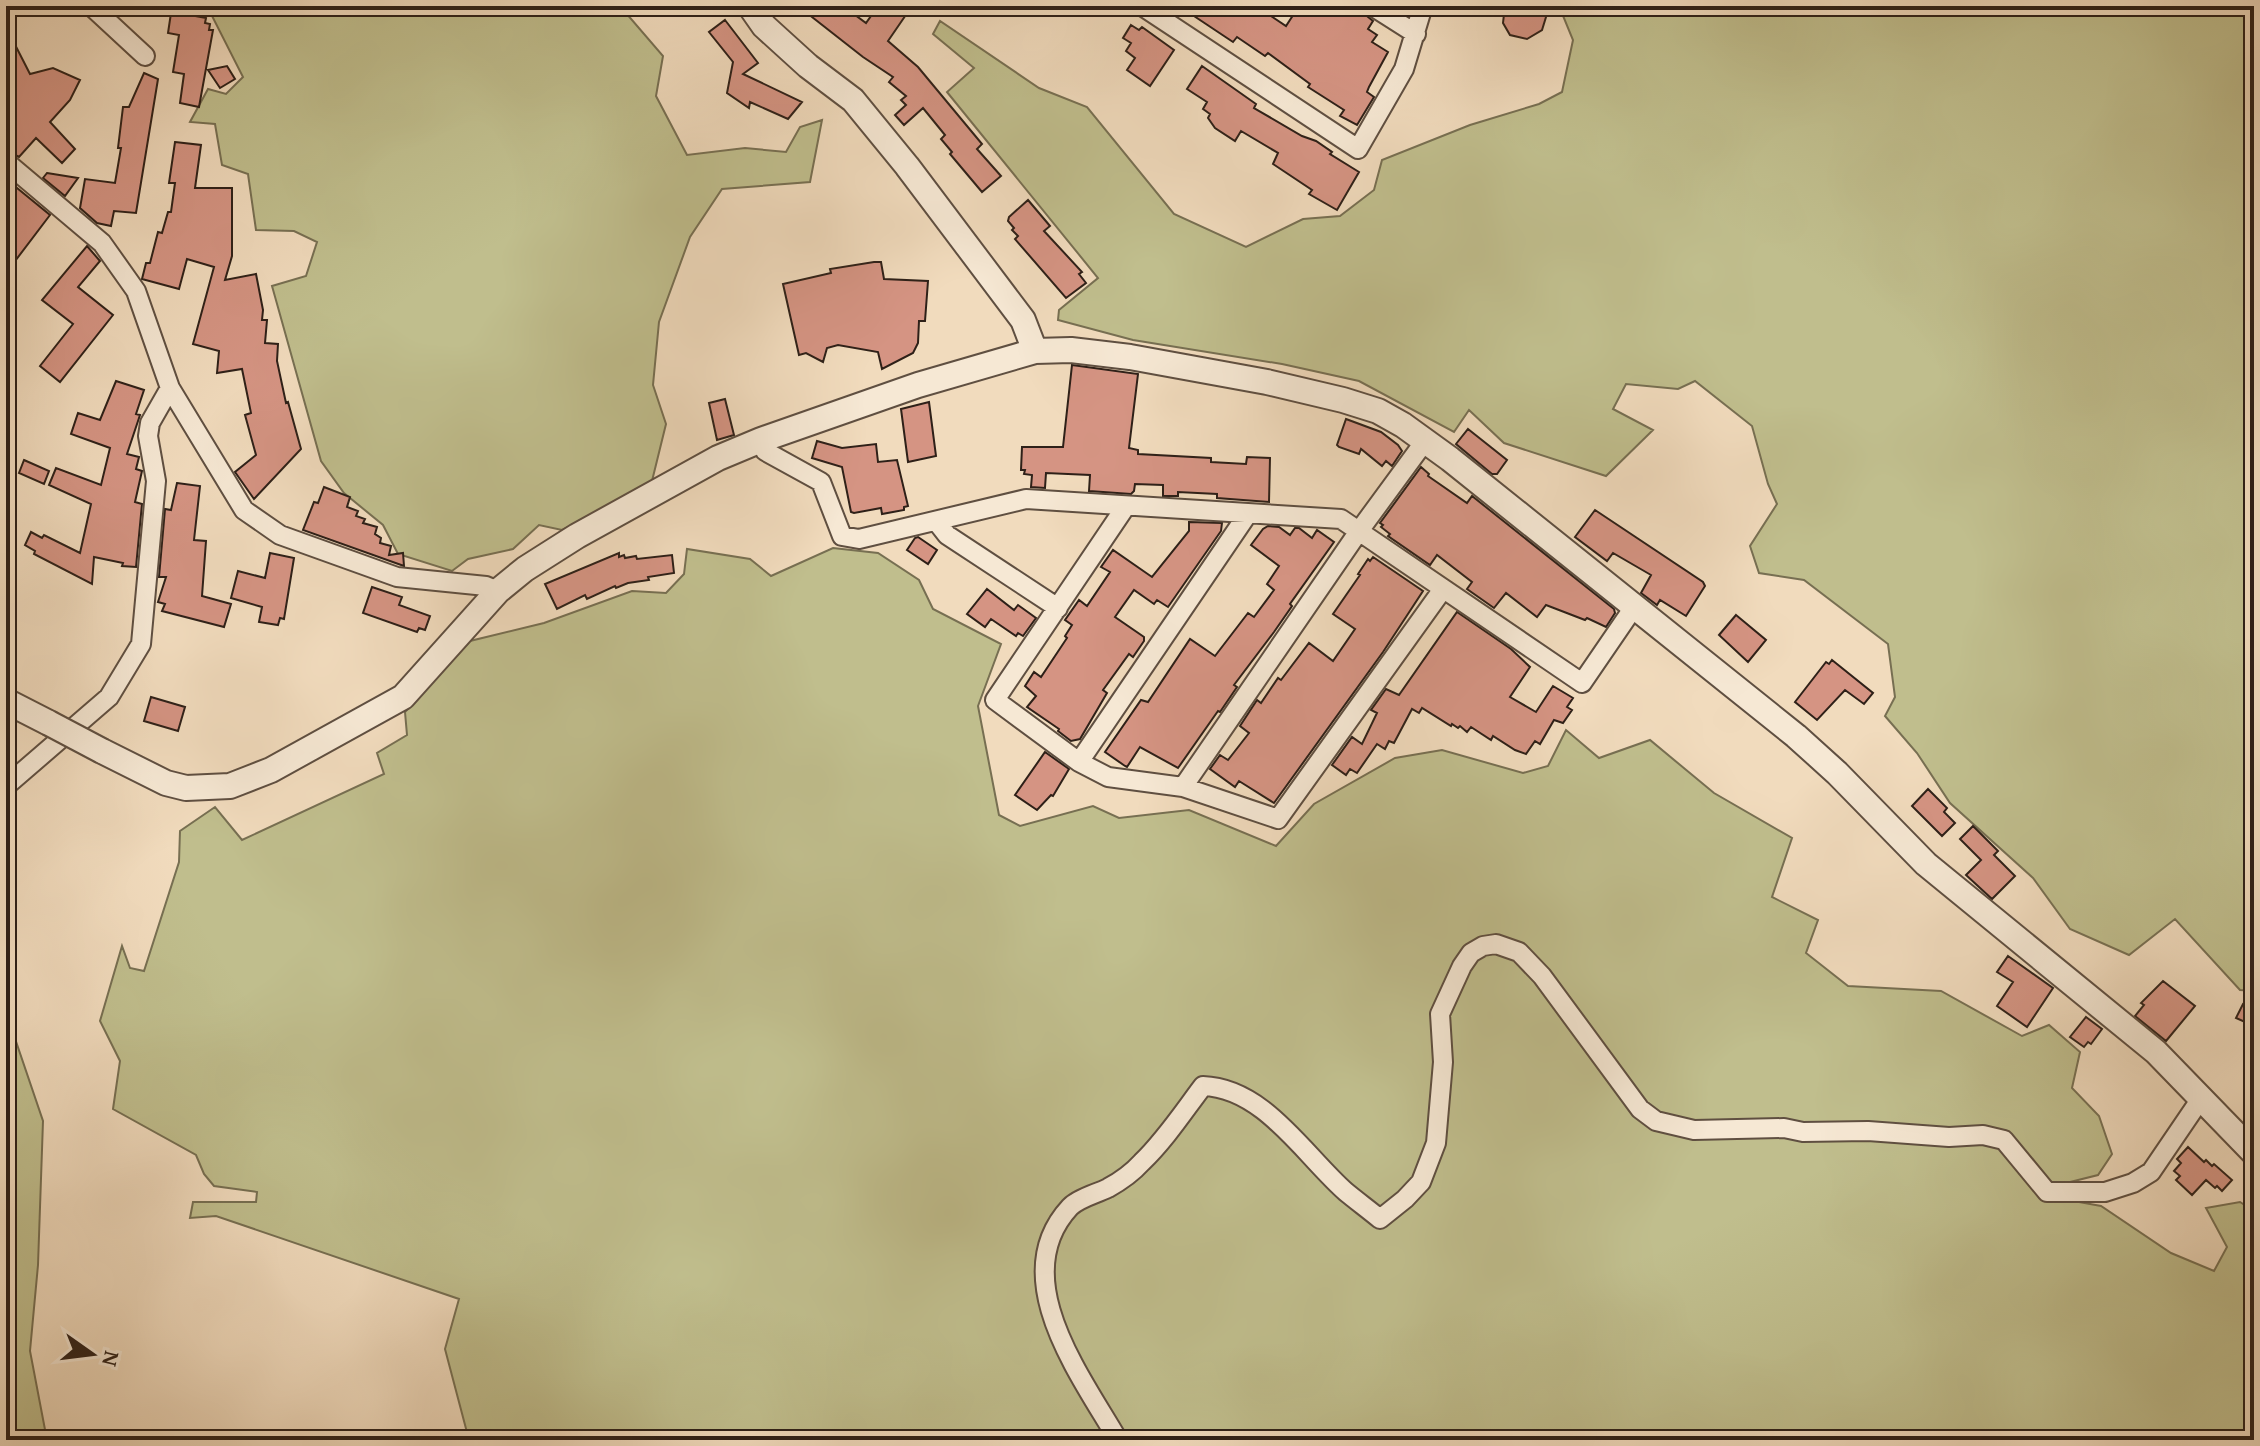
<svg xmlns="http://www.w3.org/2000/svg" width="2260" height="1446" font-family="'Gentium Book Plus',serif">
<rect width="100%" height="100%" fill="#f1dbbd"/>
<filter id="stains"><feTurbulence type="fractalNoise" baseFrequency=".0025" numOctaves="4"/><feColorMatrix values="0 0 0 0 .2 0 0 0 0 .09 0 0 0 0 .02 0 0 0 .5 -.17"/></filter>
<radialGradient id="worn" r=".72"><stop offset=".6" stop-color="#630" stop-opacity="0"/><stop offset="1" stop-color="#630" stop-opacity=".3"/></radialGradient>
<!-- green -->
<path fill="#c0be8d" stroke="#776f52" stroke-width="2" d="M207,6H620L663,56L656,96L687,155L745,148L786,152L800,127L822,120L810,182L722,189L690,237L659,322L653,385L666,424L651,485L562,530L539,525L513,549L468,559L452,571L398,554L383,525L344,493L321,461L272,286L306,276L317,242L294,231L256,230L248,174L222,165L215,124L190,122L208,89L226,94L243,77Z
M1559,6H2254V991L2240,990L2175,919L2129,955L2070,929L2033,878L1950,803L1917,753L1885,716L1895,697L1888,644L1804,580L1759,573L1750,546L1777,504L1768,484L1752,426L1695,381L1678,389L1626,384L1613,409L1653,430L1606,476L1504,443L1469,410L1454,432L1359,381L1282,364L1133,340L1058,320L1059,310L1098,278L947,92L974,68L933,34L940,21L1039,88L1087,107L1174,214L1246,247L1303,219L1340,216L1374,190L1382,160L1470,125L1539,104L1562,92L1573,40Z
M833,548L878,553L919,580L933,609L1001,644L978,706L999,815L1020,826L1093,806L1119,818L1189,810L1276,846L1314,804L1395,758L1442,750L1523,773L1548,766L1566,730L1599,758L1650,740L1714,793L1792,838L1772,897L1818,920L1806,953L1848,986L1941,991L2022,1036L2049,1025L2080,1052L2072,1088L2099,1116L2112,1154L2098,1175L2070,1182L2073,1201L2101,1206L2171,1253L2214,1271L2227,1247L2206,1208L2240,1202L2254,1211V1440H469L445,1349L459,1299L216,1216L190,1218L193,1202H256L257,1192L214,1186L204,1174L196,1155L113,1109L120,1061L100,1021L122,946L130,968L144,971L179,862L180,831L215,807L242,840L384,774L377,753L407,735L405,712L470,641L544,623L632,591L666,593L684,574L687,549L750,559L771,576Z
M6,1012L43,1121L38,1265L30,1351L47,1440H6Z"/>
<!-- building -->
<path fill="#d59483" stroke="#2e2018" stroke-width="2" d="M175,6H197L195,16L206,18L205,23L210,24L209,30H213L199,107L180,103L184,74L173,72L179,35L168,33L171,13H174Z
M798,6H843L866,23L878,6H912L888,41L918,67L982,144L977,149L1001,176L982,192L950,154L952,152L941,139L945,135L923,108L904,125L895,115L906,105L901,100L906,96L889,82L893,77L863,57Z
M1179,6H1256L1286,26L1299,6H1360L1362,12L1373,21L1368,29L1377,35L1372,42L1388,52L1369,87L1367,92L1374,97L1357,125L1340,116L1344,110L1308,87L1310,84L1268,53L1265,56L1237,37L1233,42Z
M1505,6H1542L1546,17L1542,30L1527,39L1510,35L1503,23Z
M725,20L758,63L743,74L802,102L788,119L750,102L749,108L727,93L733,62L709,32Z
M1131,25L1139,30L1142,27L1174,50L1150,86L1127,70L1135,58L1126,51L1131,43L1123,38Z
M6,27L30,74L53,68L80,80L70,100L50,122L75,149L62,163L36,138L19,157L6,150Z
M227,66L235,79L220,88L208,70Z
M1202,66L1256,104L1254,108L1302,136L1316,141L1332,152L1330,154L1359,172L1337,210L1309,194L1312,190L1273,164L1278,153L1241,131L1235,141L1215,128L1208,118L1210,114L1203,109L1207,102L1187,89Z
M144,73L158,79L136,213L114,211L111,226L97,223L80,208L85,179L115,183L121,148H118L123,107H129Z
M175,142L201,145L195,188H232V256L225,280L256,274L263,310L262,320H267L265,343L278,344L277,361L286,403L288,402L301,449L254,499L235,472L256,455L245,415L251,413L242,369L217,373L219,351L193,344L214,267L187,259L179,289L142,279L146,263H150L158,232L162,233L168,212H171L175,183H169Z
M47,173L78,178L65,196L43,178Z
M6,179L50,215L6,273Z
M1028,200L1050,226L1044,231L1082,272L1079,274L1086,283L1066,298L1015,239L1018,236L1012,230L1014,228L1008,221L1009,217Z
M87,246L100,261L78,287L113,315L60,382L40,366L73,324L42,300Z
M874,262H881L884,279L928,281L925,321H919L918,343L913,353L882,369L878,352L838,345L827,348L823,362L806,353L799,355L783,284L831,273L830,269Z
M1072,365L1138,374L1129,448L1138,450V454L1211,458V462L1246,464L1247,457L1270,458L1269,502L1217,498V494L1178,492V496H1163V485L1135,484L1134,491L1131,494L1089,491L1090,475L1046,473L1045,488L1031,487L1032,475L1024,474L1025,470H1021L1022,447H1063Z
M116,381L144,390L136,414L140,415L127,454L139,457L136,469L142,471L135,502L142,504L136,567L122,566L123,563L94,557L92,584L34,554L35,551L25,545L31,532L42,538L44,535L80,553L91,504L49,485L56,468L101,485L110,448L71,434L78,413L100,420Z
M725,399L734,435L717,440L709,403Z
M929,402L936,456L908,462L901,409Z
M1346,419L1381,432L1398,445L1402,451L1392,466L1386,461L1382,466L1361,449L1359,454L1339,447L1337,445Z
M1468,429L1507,460L1497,474H1492L1456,444Z
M817,441L842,448L876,444L878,462L897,460L908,506L904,507V510L882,514L881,508L854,513L851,512L842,467L812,458Z
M24,460L49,471L44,484L19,473Z
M1421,467L1429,474L1428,476L1467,503L1472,496L1614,609L1615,613L1606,627L1587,618L1585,620L1546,605L1537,617L1506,593L1494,608L1467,589L1472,582L1437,555L1430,565L1388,536L1390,534L1381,527L1383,525L1380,523Z
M177,483L200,486L194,540L206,541L202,596L231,604L224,627L162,611L165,604L158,602L166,577H159L165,509L171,510Z
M324,487L350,497L347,507L358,511L356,516L365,519L363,523L377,527L375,534L381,538L380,543L391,546L389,555L403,553L404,566L303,530L314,502L318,503Z
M1595,510L1703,582L1705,586L1686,616L1660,600L1657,605L1641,593L1651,575L1613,553L1607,561L1575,537Z
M1189,522L1222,523L1221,531L1168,607L1157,600L1154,604L1134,590L1115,617L1144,637V641L1133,657L1129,654L1103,690L1107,693L1080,739L1071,741L1058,731L1059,729L1027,707L1036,696L1025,686L1034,672L1041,677L1067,638L1065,636L1072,625L1065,620L1079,600L1087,606L1110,572L1101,567L1113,550L1152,577L1189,531Z
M1268,526L1279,527L1290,535L1295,528H1299L1312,538L1317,530L1334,542L1290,604L1292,606L1274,632L1234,685L1237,687L1220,712L1218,711L1178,768L1140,747L1127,767L1125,766L1105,752L1141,700L1148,702L1190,639L1215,656L1248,613L1254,617L1274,590L1267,584L1279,566L1251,545L1263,529Z
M918,537L937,550L928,564L907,550L915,538Z
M270,553L294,558L284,619L280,618L278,625L259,622L262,607L231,598L238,571L265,578Z
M619,553V557L624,555L625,558L636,556L637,559L672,555L674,573L648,577L649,580L628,583L616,588L615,586L587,599L585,595L557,609L545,584Z
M1373,557L1423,591L1383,652L1274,803L1239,781L1235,787L1210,769L1220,755L1228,760L1249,733L1240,726L1257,700L1261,703L1278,678L1281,680L1309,643L1333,661L1355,629L1333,614L1360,575L1358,574L1368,559L1370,561Z
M372,587L402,597L399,605L430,616L425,630L419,628L417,632L363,613Z
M987,589L1014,610L1018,605L1036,618L1023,636L1018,633L1016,636L991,619L985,627L967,614Z
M1457,612L1511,649L1530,667L1510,697L1536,712L1553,686L1573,698L1567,707L1572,710L1563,723L1554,720L1540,744L1535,741L1526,754L1515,750L1493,736L1491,740L1471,727L1467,732L1460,726L1458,728L1452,724L1451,726L1422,708L1419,713L1412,709L1394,743L1389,741L1385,749L1377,744L1357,773L1350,769L1346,775L1332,765L1352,737L1362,744L1377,713L1371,710L1386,689L1399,695Z
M1736,615L1766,640L1748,662L1719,635Z
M1832,660L1873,693L1864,704L1845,690L1817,720L1795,702L1826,662L1829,664Z
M151,697L185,707L178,731L144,721Z
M1045,752L1069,769L1053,796L1051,795L1037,810L1015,795Z
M1928,789L1947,808L1944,812L1955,823L1942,836L1912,806Z
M1973,826L1998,851L1994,855L2015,876L1992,899L1966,875L1981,860L1960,839Z
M2008,956L2053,988L2027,1027L1997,1006L2013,982L1997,972Z
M2163,981L2195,1006L2166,1041L2135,1016L2144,1005L2141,1003Z
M2243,1004L2254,1009V1026L2236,1018Z
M2086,1017L2102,1029L2091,1044L2088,1042L2084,1047L2070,1037Z
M2188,1147L2204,1162L2206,1160L2212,1166L2214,1164L2232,1180L2222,1191L2217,1186L2215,1188L2206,1180L2192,1195L2176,1180L2180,1176L2174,1171L2181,1163L2177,1159Z"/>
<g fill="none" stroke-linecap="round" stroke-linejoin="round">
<!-- minor casing -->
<g stroke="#5f4f41" stroke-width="22">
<path id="minor" d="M91,6L145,56
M1142,6L1358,149L1404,69L1423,6
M1372,6L1416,34
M6,162L102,243L136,291L170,388L244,510L280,535L397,577L486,586L498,591
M761,440L765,451L821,482L842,536L859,539L1026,499L1341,519L1582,683L1634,607
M1126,506L995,700L1079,762L1108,777L1183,787L1278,819L1443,589
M936,521L947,535L1058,608
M1079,762L1247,515
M6,786L109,697L141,644L156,481L148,436L150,423L170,388
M1183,787L1359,531L1425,441
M1118,1440C1081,1376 1005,1277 1070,1207C1079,1198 1096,1194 1108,1188C1119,1182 1133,1172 1142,1162C1165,1140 1184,1111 1203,1086C1264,1088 1304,1155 1346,1192C1357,1201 1369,1210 1380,1219L1405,1199L1421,1182L1436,1143L1443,1062L1440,1014L1462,966L1471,953L1483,946L1496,944L1519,952L1542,976L1640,1109L1656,1121L1694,1130L1784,1128L1803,1132L1868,1131L1949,1137L1983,1135L2004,1140L2047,1192H2105L2133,1183L2151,1172L2202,1097"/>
</g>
<!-- tertiary casing -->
<g stroke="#5f4f41" stroke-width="28">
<path id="tertiary" d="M750,6L764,26L808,66L853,100L907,166L1023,320L1035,351
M6,701L49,723
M102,751L166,783L186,788L230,786L271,770L403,697L498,591L525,569L577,536L718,458L761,440L918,385L1035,351L1071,350L1130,357L1267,382L1343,400L1378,411L1403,425L1450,459L1796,736L1837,773L1926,864L2156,1052L2254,1153"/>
</g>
<!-- minor -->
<use href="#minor" stroke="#f6e8d4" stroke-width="18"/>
<!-- tertiary -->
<use href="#tertiary" stroke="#f6e8d4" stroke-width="24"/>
<!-- tertiary-bridge casing -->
<g stroke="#5f4f41" stroke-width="28" stroke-linecap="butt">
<path id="tertiary-bridge" d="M49,723L102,751"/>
</g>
<!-- tertiary-bridge -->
<use href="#tertiary-bridge" stroke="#f6e8d4" stroke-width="24"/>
</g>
<!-- margin -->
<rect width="2260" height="1446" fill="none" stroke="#f1dbbd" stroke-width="32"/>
<rect x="8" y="8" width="2244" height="1430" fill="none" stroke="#2e2018" stroke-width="4"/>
<rect x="16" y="16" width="2228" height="1414" fill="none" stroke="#2e2018" stroke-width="2"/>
<!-- north arrow -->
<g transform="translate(92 1354) rotate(104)" stroke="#f6e8d4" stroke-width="6" paint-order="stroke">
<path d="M0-6L14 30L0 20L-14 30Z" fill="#2e2018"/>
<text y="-12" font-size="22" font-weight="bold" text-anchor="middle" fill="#2e2018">N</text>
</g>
<rect width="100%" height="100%" filter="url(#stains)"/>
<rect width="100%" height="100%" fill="url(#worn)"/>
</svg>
